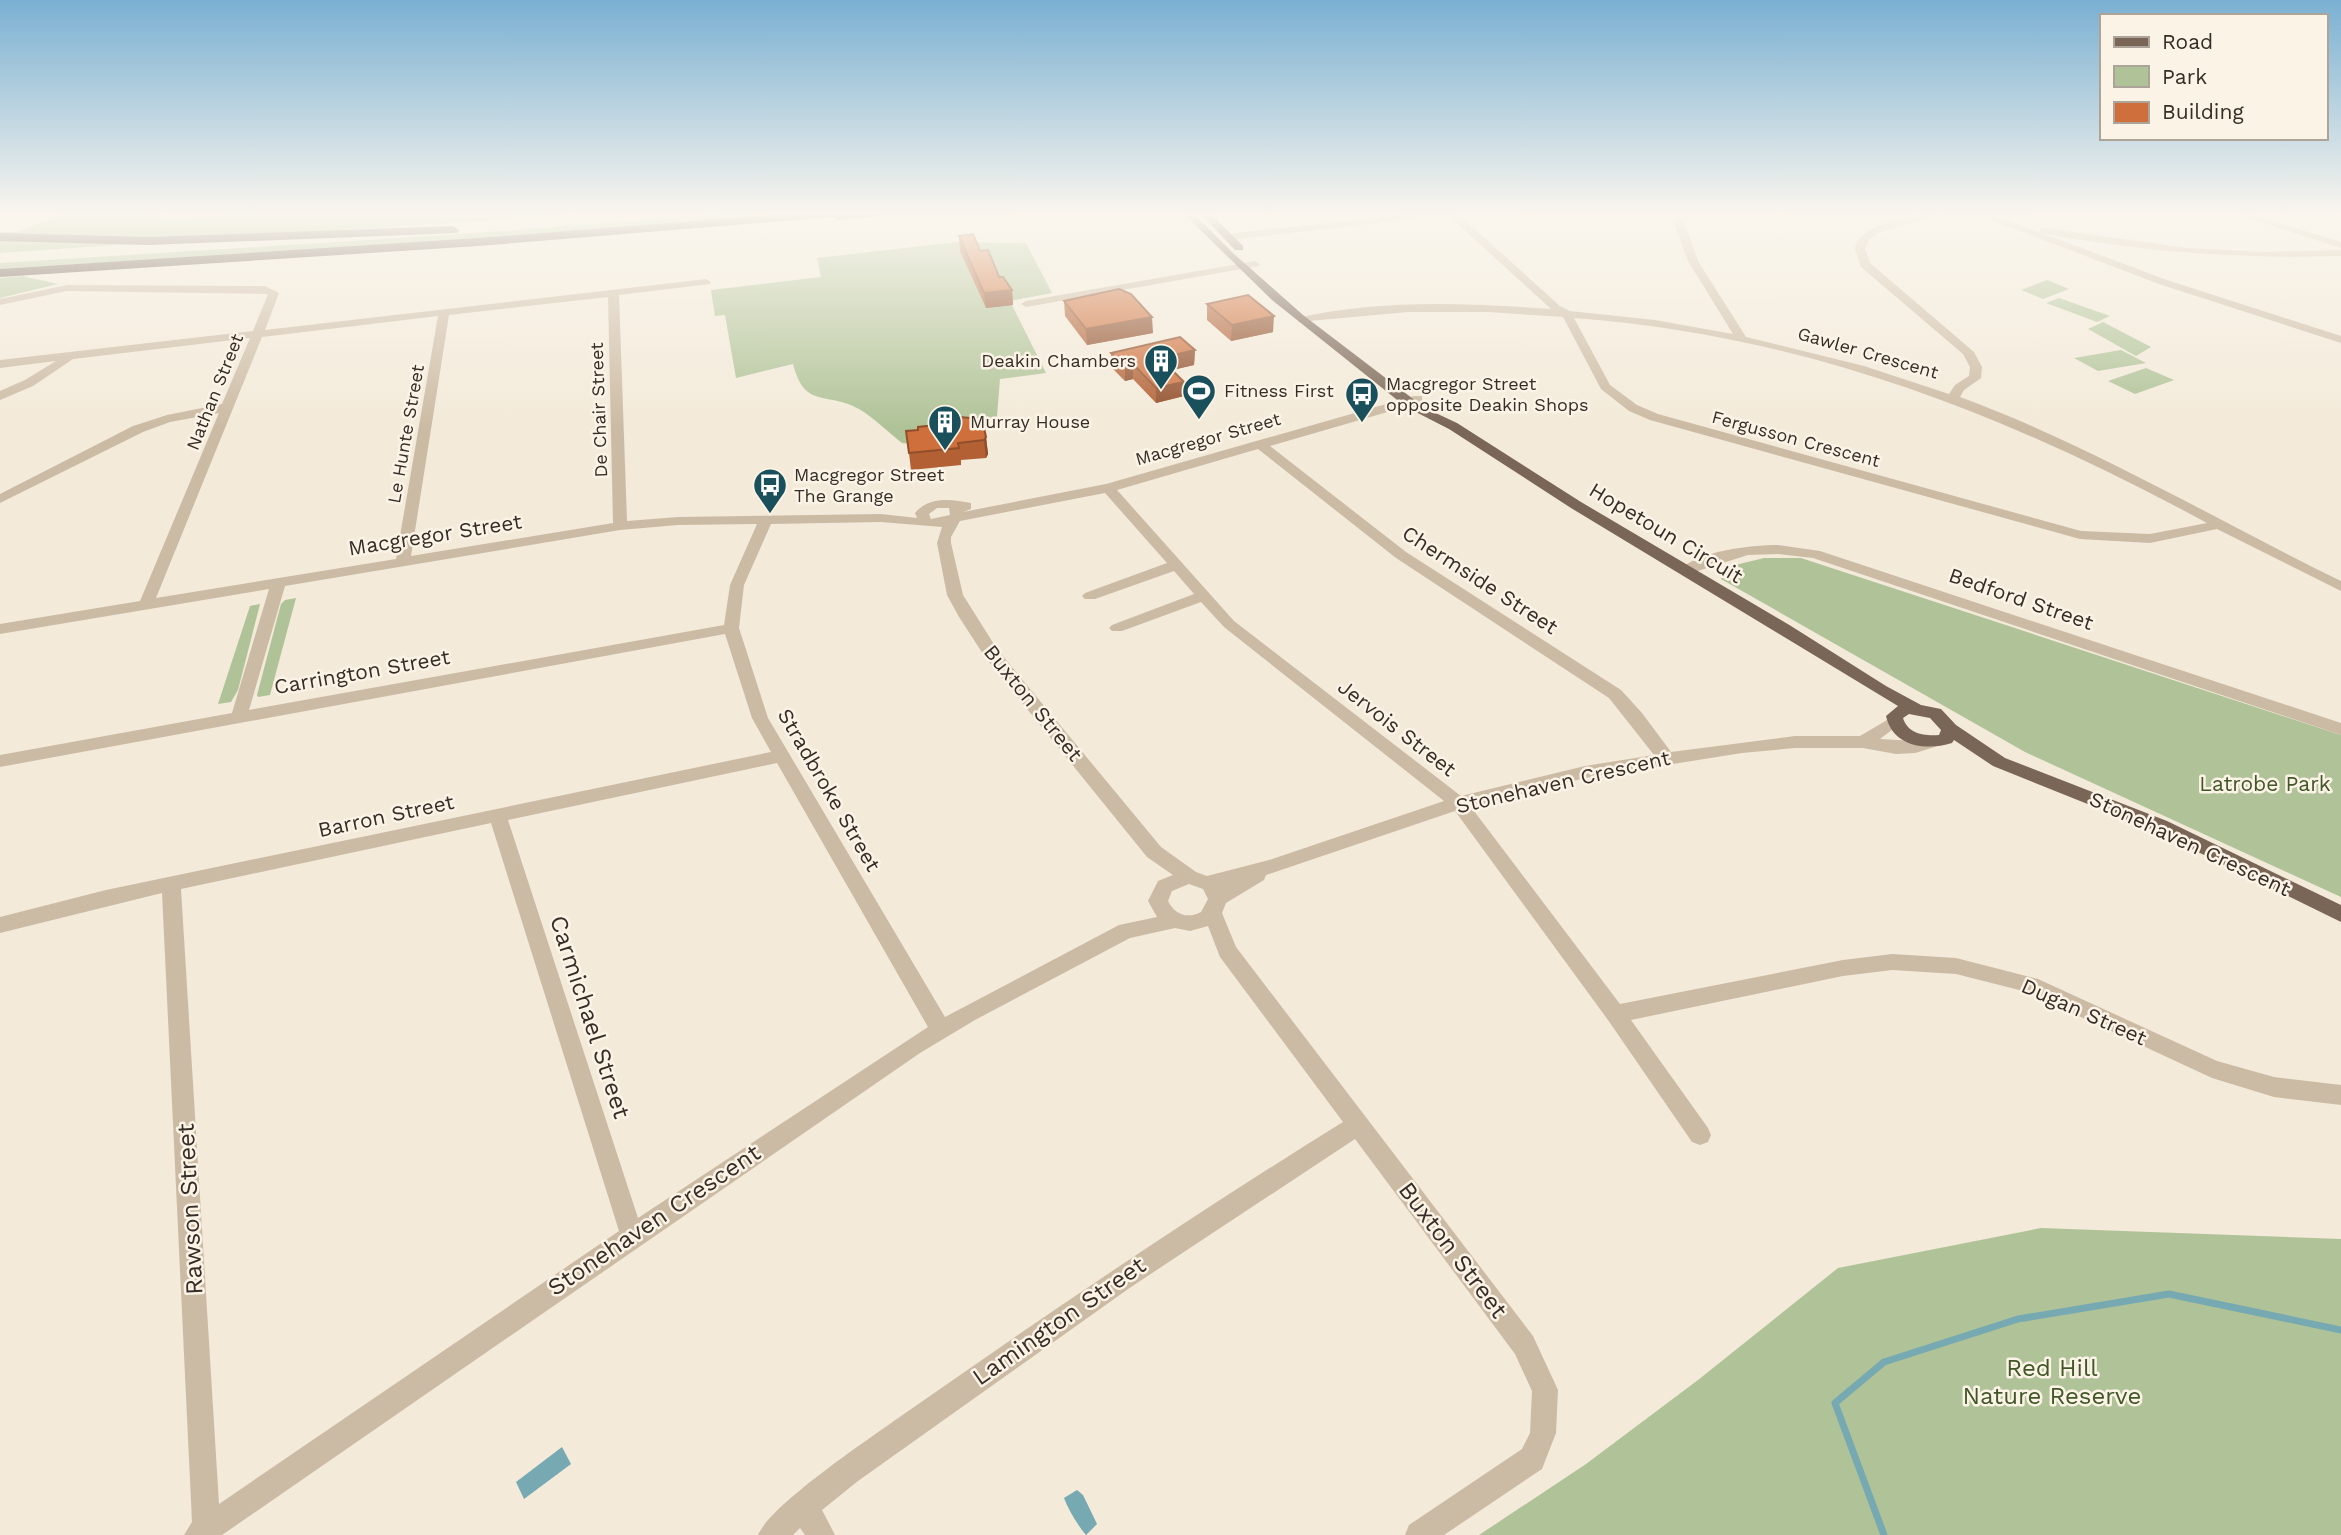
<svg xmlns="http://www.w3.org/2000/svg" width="2341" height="1535" font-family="'Work Sans',sans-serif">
<rect width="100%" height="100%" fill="#f3ead9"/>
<!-- green -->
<path fill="#b0c398" d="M66,212H148L169,220L249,212H609L0,253V232H17Z
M748,212H816L462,240L0,269V263L461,234Z
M957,242L1026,243L1052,293L1010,301L1046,373L1000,379L997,416C973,436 933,446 902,443C888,432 874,418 859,409C827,391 805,410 793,364L736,378L725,315L715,316L711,290L821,277L817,258Z
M22,276L58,284L0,298V278Z
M2047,280L2069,289L2043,299L2021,290Z
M2059,298L2110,316L2097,322L2046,303Z
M2103,322L2151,347L2136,356L2088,329Z
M2121,350L2146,363L2098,371L2074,358Z
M2146,368L2174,380L2135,394L2108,381Z
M1764,558H1801L2341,735V897L2025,752L1721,579L1731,566Z
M296,598L270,695L258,697L257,695L281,604L285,600Z
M260,604L238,690L231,702L218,704L250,606Z
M2041,1228L2341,1239V1535H1479L1586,1464L1698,1380L1838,1268Z"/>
<!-- water -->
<path fill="#76a9b2" d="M562,1447L571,1464L524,1499L516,1482Z
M1077,1490L1083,1495L1097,1524L1086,1535C1077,1524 1069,1511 1064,1498Z"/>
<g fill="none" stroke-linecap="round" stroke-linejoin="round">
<!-- stream -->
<path stroke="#76a9b2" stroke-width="7" d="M1884,1535L1835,1403L1884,1362L2018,1319L2169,1294L2341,1330"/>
<!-- minor -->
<path fill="#ccbba4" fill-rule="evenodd" d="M158,212H219L214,215L177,218Z
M1426,212H1456L1560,306L1570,311L1655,320L1733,334L1688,261L1672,218L1667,212H1677L1682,217L1698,261L1746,337L1864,366L1949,394L1955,385L1969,376L1970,367L1963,354L1861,267L1855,249C1860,220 1926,212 1950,212L1878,233L1869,239L1865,249L1870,263L1974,352L1982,367L1981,378L1964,390L1960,397C2093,446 2214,519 2341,581V591L2217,529L2150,543L2080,539L1650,420L1629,411L1601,389L1563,317L1488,312H1408L1298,322V318C1380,299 1468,303 1551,309L1448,215L1228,240L1223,237L1228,234ZM1574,318C1804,335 2006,414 2207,523L2150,534L2081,531L1658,414L1637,405L1610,385Z
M1970,212H1984L2040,233V229L2044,228L2188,248L2263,252L2341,250V256C2240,259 2141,252 2042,233L2167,280L2341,336V343L2159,284Z
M2228,212H2243L2341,242V248Z
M1255,261L1260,264L1259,266L1026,307L1021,304L1026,301Z
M706,279L711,282L710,284L619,295L627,521L678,517L881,514L917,518L915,513C929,496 951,499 971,503V509L963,512L1106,484L1414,396H1422V402L1270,446L1406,552L1621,690L1642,713L1671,752L1795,736H1860L1894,716L1902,722L1880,739L1915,741L1932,736L1941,742L1938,746L1915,753L1896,754L1863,748H1795L1742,753L1585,778L1471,807L1620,1004L1843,960L1892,954L1956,958L2038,979L2217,1061L2274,1077L2341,1085V1105L2274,1097L2212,1078L2027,992L1956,974L1892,970L1843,976L1631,1020L1708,1128L1711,1135L1708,1142L1700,1145L1692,1142L1608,1020L1455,811L1266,875L1264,880L1226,903L1222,913L1236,947L1533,1336L1558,1390L1556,1433L1542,1469L1444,1535H1405L1409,1525L1522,1449L1530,1433L1532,1391L1515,1354L1355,1139L1131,1287L858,1481L822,1510L835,1535H805L800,1528L793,1535H758C770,1505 873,1436 904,1414C1048,1313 1193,1215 1343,1122L1220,957L1208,926L1190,931L1175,928L1130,938L975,1020L920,1053L222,1535H184L192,1522L162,893L0,933V917L106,890L771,752L752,718L725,634L0,767V755L232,713L269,589L0,634V624L140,601L219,413L170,422L143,432L0,503V494L133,426L167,415L222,404L250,338L73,359L33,386L0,400V391L25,380L56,361L0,368V360L253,331L268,294L67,291L0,305V299L67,285L265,286L279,293L265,330ZM608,297L613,523L411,556L449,315ZM438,316L396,559L156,598L262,337ZM1258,449L1396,558L1609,698L1654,755L1585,766L1461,796L1234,621L1117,490ZM1105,493L1167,563L1085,593L1082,596L1085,599H1095L1174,571L1194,594L1112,625L1109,628L1112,631H1122L1201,602L1224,627L1444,801L1269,860L1207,876L1196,872L1161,847L997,649L963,595L951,543V537L960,521ZM937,508H949L950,515L931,519L929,514ZM881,522L942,527L937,543L947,595L959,617L985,657L1147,857L1173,875L1158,881L1148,901L1157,917L1119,925L945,1017L768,718L739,628L744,585L771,524ZM757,524L730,585L724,625L249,710L285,586L620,530L678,525ZM777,763L928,1027L638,1218L508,820ZM491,823L619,1231L219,1504L181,889ZM1189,884L1203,889L1208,899L1201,912C1188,919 1175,915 1168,901L1172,891Z
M1778,545L1820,551L2341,723V735L1813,558L1778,554L1748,555L1685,575L1678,571C1697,551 1751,545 1778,545Z"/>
<!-- major -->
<path fill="#7a6656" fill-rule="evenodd" d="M1182,212H1192L1234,254L1303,315L1425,408L1457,423L1581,502L1791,626L1886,686L1921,705L1941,709L1956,725L2005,758L2167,821L2341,905V922L2155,831L1993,766L1954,740L1952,743C1926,751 1893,747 1886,716L1898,706L1571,508L1449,429L1406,407L1272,300ZM1909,714L1930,718L1941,730L1939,735C1924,736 1908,734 1903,718Z
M1199,212H1209L1243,246V250H1235Z"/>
<!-- highway -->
<path fill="#59483d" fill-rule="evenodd" d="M810,212H900L894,215L837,220L832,217L478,246L0,277V269L478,238Z
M453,226L459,230L457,233L149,245L0,241V233L149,237Z"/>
</g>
<!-- wall -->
<path fill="#b26034" d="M959,236L980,251L999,277L1012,290L1013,305L986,308L960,251Z
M1064,301L1153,333L1087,345L1065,316Z
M1207,304L1273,332L1231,341L1207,320Z
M1195,350L1194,365L1172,370L1184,396L1156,403L1133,379L1125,381L1112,368L1111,353Z
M945,424L986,437L988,454L986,458L961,460V465L911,470L909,453L918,430Z"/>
<!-- shaded-wall -->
<path fill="#914e2a" d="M1012,290L1013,305L986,308L984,293Z
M1274,316L1273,332L1231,341L1232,325Z
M1152,317L1153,333L1087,345L1086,329Z
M1195,350L1194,365L1160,373V358Z
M1133,364V379L1125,381V366Z
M1184,382V396L1156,403V388Z
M986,437L988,454L986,458L984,440Z"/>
<!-- building -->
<path fill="#cf703c" stroke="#914e2a" stroke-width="2" d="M973,234L980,251L988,250L999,277H1003L1012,290L984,293L959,236Z
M1119,289L1131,294L1152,317L1086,329L1064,301Z
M1248,295L1274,316L1232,325L1207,304Z
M1180,337L1195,350L1160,358L1184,382L1156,388L1133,364L1125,366L1111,353Z
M959,417L982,419L986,437L984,440L958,443L959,448L909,453L906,431L918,430V427L945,424L944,421Z"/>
<!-- sky -->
<linearGradient id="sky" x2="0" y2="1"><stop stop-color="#7ab0d2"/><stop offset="0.5" stop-color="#faf6ee"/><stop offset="1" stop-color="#faf6ee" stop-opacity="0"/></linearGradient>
<rect width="2341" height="427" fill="url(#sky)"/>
<!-- icons -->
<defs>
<g id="building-pin" transform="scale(1.75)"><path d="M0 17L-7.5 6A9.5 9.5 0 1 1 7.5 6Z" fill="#19505b" stroke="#fbf3e6"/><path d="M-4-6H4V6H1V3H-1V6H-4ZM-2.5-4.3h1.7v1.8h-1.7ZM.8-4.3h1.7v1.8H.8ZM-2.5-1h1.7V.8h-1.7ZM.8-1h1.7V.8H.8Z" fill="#fff"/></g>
<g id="stadium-pin" transform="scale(1.75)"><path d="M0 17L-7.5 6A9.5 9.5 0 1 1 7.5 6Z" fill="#19505b" stroke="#fbf3e6"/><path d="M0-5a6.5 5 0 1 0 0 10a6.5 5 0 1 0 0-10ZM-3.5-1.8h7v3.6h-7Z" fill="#fff"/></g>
<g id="bus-pin" transform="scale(1.75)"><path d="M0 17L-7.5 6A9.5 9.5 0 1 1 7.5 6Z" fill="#19505b" stroke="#fbf3e6"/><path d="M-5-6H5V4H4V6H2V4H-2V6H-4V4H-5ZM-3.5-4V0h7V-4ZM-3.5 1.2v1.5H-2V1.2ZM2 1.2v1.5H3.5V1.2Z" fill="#fff"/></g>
</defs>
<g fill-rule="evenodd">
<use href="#building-pin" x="1161" y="361"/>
<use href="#stadium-pin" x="1199" y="391"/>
<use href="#bus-pin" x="1362" y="394"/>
<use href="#building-pin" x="945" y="422"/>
<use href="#bus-pin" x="770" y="485"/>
</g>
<g text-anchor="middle" stroke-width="5" stroke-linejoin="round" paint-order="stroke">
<!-- far-street labels -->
<g font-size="18" fill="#372d26" stroke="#fbf3e6">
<text transform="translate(1868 353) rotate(16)" y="6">Gawler Crescent</text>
<text transform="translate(215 392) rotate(-68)" y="6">Nathan Street</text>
<text transform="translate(599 410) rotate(-92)" y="6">De Chair Street</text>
<text transform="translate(406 434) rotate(-80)" y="6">Le Hunte Street</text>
<text transform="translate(1208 439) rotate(-16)" y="6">Macgregor Street</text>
<text transform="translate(1796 439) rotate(15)" y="6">Fergusson Crescent</text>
</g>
<!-- far-poi labels -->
<g font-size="18" fill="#372d26" stroke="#fbf3e6" text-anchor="start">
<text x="1136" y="367" text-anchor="end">Deakin Chambers</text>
<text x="1386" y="390">Macgregor Street<tspan x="1386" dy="21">opposite Deakin Shops</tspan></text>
<text x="1224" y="397">Fitness First</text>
<text x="970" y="428">Murray House</text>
<text x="794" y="481">Macgregor Street<tspan x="794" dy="21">The Grange</tspan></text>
</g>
<!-- street labels -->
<g font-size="21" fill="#372d26" stroke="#fbf3e6">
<text transform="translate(1666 533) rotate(31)" y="7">Hopetoun Circuit</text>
<text transform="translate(435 535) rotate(-9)" y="7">Macgregor Street</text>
<text transform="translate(1480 580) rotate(33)" y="7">Chermside Street</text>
<text transform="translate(2021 599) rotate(19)" y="7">Bedford Street</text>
<text transform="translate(362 672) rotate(-10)" y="7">Carrington Street</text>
<text transform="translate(1033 703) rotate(51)" y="7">Buxton Street</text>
<text transform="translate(1397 728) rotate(38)" y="7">Jervois Street</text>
<text transform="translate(1563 782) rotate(-13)" y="7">Stonehaven Crescent</text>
<text transform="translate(829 790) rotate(60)" y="7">Stradbroke Street</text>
<text transform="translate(386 816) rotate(-12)" y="7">Barron Street</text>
<text transform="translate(2190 844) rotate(25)" y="7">Stonehaven Crescent</text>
<text transform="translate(2084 1012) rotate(24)" y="7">Dugan Street</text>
</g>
<!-- park labels -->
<g font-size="21" fill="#415728" stroke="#fbf3e6">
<text x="2265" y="791">Latrobe Park</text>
</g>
<!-- near-street labels -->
<g font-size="24" fill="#372d26" stroke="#fbf3e6">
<text transform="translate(590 1017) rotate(72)" y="8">Carmichael Street</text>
<text transform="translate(190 1209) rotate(-93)" y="8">Rawson Street</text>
<text transform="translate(654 1220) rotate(-34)" y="8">Stonehaven Crescent</text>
<text transform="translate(1453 1250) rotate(53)" y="8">Buxton Street</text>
<text transform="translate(1059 1321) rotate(-35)" y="8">Lamington Street</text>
</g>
<!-- near-park labels -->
<g font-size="24" fill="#415728" stroke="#fbf3e6">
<text x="2052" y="1376">Red Hill<tspan x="2052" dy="28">Nature Reserve</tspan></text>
</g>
</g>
<!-- legend -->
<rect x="2100" y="14" width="228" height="126" fill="#fbf3e6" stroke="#ada499" stroke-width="2"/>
<rect x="2114" y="37" width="35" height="10" fill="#7a6656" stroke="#ada499" stroke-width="2"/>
<text x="2162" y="49" font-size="21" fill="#372d26">Road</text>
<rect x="2114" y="66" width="35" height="21" fill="#b0c398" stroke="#ada499" stroke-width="2"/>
<text x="2162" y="84" font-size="21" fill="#372d26">Park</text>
<rect x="2114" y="102" width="35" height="21" fill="#cf703c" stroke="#ada499" stroke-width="2"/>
<text x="2162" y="119" font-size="21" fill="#372d26">Building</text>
</svg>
